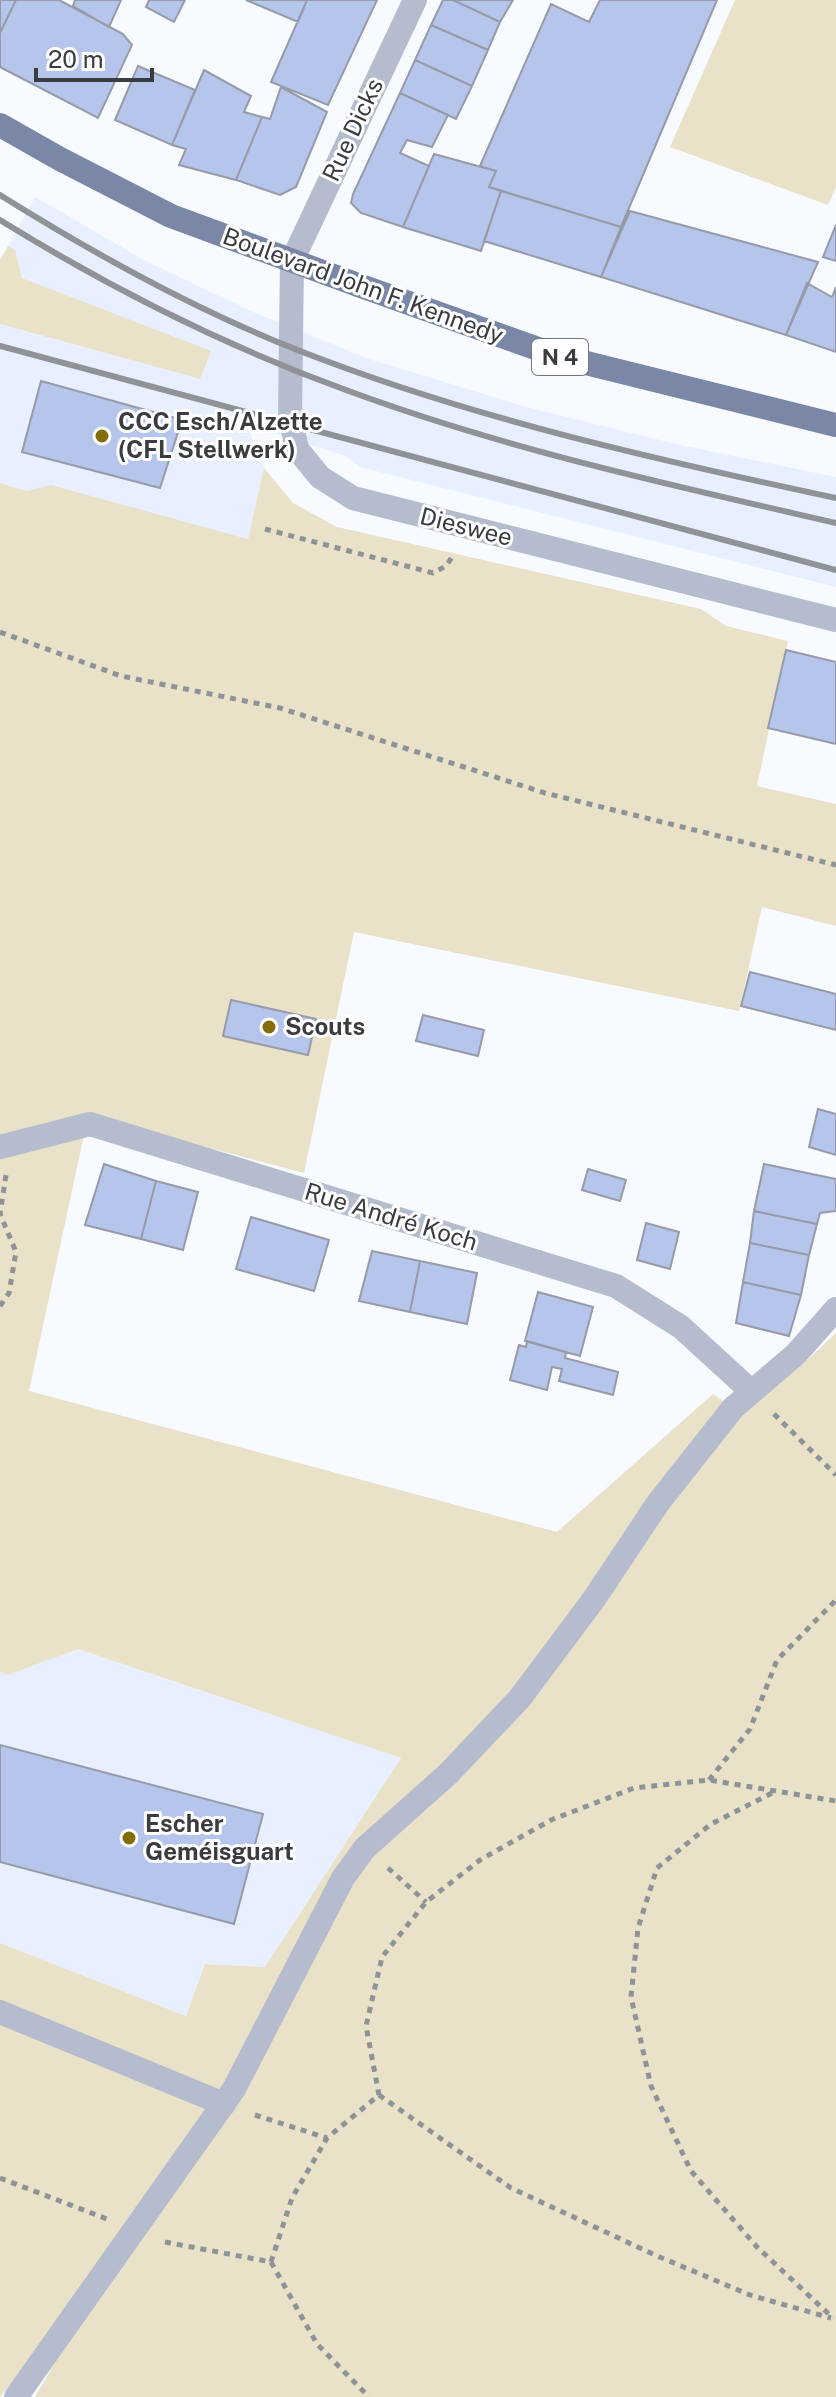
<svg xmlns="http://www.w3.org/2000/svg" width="836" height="2397" font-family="'Public Sans',sans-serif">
<rect width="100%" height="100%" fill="#f7faff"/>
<!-- built -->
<path fill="#e8efff" d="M35,197L146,261L248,310L369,359L526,407L680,445L836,477V587L360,467L346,456L247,425L264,468L248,539L51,486L27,491L0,483V324L199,379L210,352L22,278L15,250L8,246Z
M78,1649L401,1758L265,1967L205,1964L186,2016L0,1943V1672L8,1675Z"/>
<!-- green -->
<path fill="#e9e2c8" d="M735,0H836V187L828,205L670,147Z
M8,246L15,250L22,278L211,351L200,379L0,324V260Z
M264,468L293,503L337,527L701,609L726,626L788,641L757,786L836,804V926L762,907L739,1011L354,932L304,1173L88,1116L29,1391L557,1532L713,1394L733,1408L751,1391L803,1364L836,1333V2397H35L128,2236L0,2397V1943L186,2016L205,1964L265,1967L401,1758L78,1649L8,1675L0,1672V483L27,491L51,485L248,539Z"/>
<!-- building -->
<path fill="#b5c5eb" stroke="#969ba7" stroke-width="2" d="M0,0H16L0,33Z
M16,0H59L123,34L132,45L98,118L0,67V33Z
M75,0H121L109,27L73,6Z
M149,0H185L174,22L146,7Z
M246,0H307L298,22Z
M307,0H377L328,105L271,82Z
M443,0H453L500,22L488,50L431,25Z
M453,0H513L500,22Z
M600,0H717L621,227L489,187L496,171L480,166L551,4L589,22Z
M431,25L488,50L472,86L415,60Z
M415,60L472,86L456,119L400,93Z
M138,66L195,90L172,145L115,120Z
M204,70L251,96L244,112L262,117L236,180L179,165L186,149L172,145Z
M281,87L327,112L296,187L280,195L236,180L262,117L270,119Z
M400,93L448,115L432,147L407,140L400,153L429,166L403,227L361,213L351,203L353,194Z
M434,154L496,171L489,187L501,191L481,251L403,227Z
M501,191L621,227L601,277L484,241Z
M630,211L818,262L786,335L601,277Z
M836,225V261L823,257Z
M807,283L832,297L836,287V352L786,335Z
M41,381L182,420L160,488L22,452Z
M786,650L836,662V744L768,728Z
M750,972L836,994V1030L741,1006Z
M231,1000L316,1019L308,1055L223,1036Z
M423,1015L484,1030L478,1056L416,1041Z
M818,1109L836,1114V1155L809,1147Z
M104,1164L156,1181L141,1239L85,1225Z
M764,1164L836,1179V1211L820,1213L817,1224L754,1211Z
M588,1169L626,1180L620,1201L582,1190Z
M156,1181L198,1192L183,1250L141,1239Z
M754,1211L817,1224L809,1255L750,1243Z
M251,1217L329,1240L314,1291L236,1269Z
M646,1223L679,1232L670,1269L637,1260Z
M750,1243L809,1255L801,1295L743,1282Z
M372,1251L420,1261L410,1312L359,1301Z
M420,1261L477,1273L467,1324L410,1312Z
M743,1282L801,1295L789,1336L736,1323Z
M538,1292L593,1307L580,1356L525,1341Z
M527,1341L566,1352L565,1358L618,1372L613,1395L559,1381L562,1369L552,1367L547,1390L510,1380L519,1345L526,1347Z
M0,1745L263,1814L234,1924L0,1862Z"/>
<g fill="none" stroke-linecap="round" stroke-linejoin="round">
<!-- path -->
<path stroke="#8f9297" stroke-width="5" stroke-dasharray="6 6" stroke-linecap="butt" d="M265,529L433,573L446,566L454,554
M0,632L121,676L280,708L545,793L836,865
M0,1306L9,1293L16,1252L0,1214L6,1175
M774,1414L836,1475
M709,1780L750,1729L777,1660L836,1600
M772,1793L711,1824L657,1868L638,1928L631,1997L651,2086L691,2171L757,2247L833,2318
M388,1868L426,1902
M379,2095L511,2188L655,2255L750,2295L831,2318
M255,2115L327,2138
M0,2178L107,2219
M165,2242L271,2262L317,2344L369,2397
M271,2262L292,2198L327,2138L379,2095L366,2026L382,1957L426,1902L480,1860L551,1820L634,1788L709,1780L836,1801"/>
<!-- minor -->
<path stroke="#b4bccd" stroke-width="24" d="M415,0L292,261L290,416L297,449L320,477L353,498L836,620
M0,1147L90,1124L616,1286L681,1327L751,1391
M0,2012L224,2104
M16,2397L234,2089L343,1878L365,1848L449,1773L520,1698L594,1599L658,1503L733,1408L796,1354L836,1309"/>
<!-- major -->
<path stroke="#7b87a6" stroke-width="24" d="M0,125L60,159L171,216L358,285L558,356L836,425"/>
<!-- rail -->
<path stroke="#8f9297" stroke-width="6" d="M0,195C96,255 195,310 300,351C471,418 657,460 836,498
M0,220C110,288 225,346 346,390C505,449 671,485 836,523
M0,346L836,570"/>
</g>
<!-- markers -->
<g fill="#846c09" stroke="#fff" stroke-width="3">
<circle cx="102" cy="436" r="8"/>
<circle cx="269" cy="1027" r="8"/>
<circle cx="129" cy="1838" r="8"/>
</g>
<g text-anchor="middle" stroke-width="6" stroke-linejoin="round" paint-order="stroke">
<!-- shield labels -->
<rect fill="#fff" stroke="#74767a" stroke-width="2" x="532" y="339" width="56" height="36" rx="6"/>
<g font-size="22" font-weight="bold" fill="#393c41">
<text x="560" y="365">N 4</text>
</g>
<!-- street labels -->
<g font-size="24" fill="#393c41" stroke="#fff">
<text transform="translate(353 130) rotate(-65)" y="8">Rue Dicks</text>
<text transform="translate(363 286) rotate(20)" y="8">Boulevard John F. Kennedy</text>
<text transform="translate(466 527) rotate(14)" y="8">Dieswee</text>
<text transform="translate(391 1217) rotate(17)" y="8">Rue André Koch</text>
</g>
<!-- poi labels -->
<g font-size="24" font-weight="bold" fill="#393c41" stroke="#fff" text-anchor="start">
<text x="118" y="430">CCC Esch/Alzette<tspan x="118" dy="28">(CFL Stellwerk)</tspan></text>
<text x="285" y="1035">Scouts</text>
<text x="145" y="1832">Escher<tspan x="145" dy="28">Geméisguart</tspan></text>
</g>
</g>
<!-- scale -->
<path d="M36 68v12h116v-12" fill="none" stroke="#393c41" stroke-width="4"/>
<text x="48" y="68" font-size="24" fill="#393c41" stroke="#ffffff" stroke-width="6" paint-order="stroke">20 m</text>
</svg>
